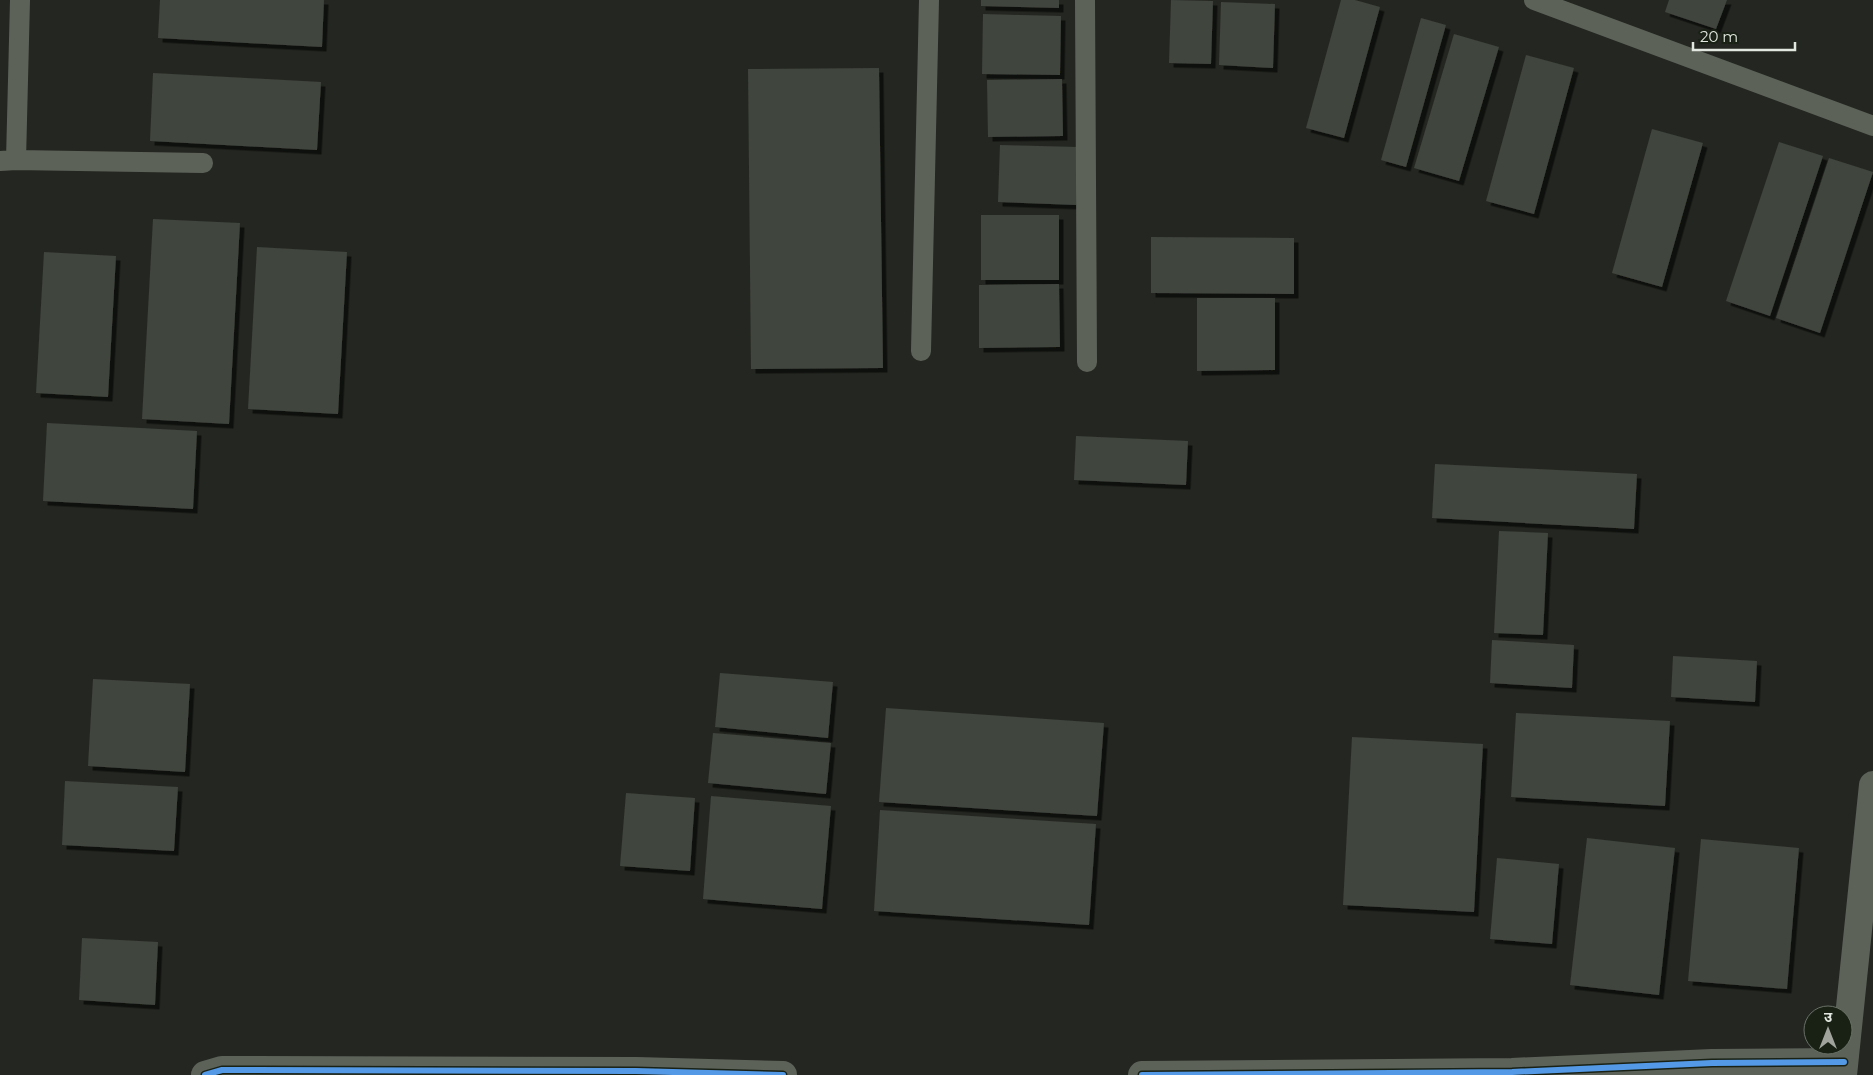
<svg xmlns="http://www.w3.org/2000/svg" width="1873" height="1075" font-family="Montserrat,'Noto Sans Devanagari',sans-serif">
<defs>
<filter id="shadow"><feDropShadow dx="4.5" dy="4.5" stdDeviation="0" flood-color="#0009"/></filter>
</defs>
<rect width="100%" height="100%" fill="#242721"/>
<!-- building -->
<path fill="#40443e" filter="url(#shadow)" d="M160,0H324L322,47L158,38Z
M981,0H1059V8L981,6Z
M1171,0L1213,1L1211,64L1169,63Z
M1341,0H1355L1380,7L1344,138L1306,128Z
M1669,0H1727L1716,29L1665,12Z
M1221,2L1275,4L1273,68L1219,65Z
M983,14L1061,16L1060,75L982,74Z
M1421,18L1446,25L1406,167L1381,160Z
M1454,34L1499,47L1459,181L1414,168Z
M1526,55L1574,68L1534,214L1486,201Z
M879,68L883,368L751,369L748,69Z
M153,73L321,82L317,150L150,141Z
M1062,79L1063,136L988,137L987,80Z
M1652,129L1703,143L1662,287L1612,273Z
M1779,142L1823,156L1770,316L1726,301Z
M1000,145L1078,147L1076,205L998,202Z
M1829,158L1873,172L1820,333L1776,318Z
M981,215H1059V280H981Z
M153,219L240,223L229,424L142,419Z
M1151,237L1294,238V294L1151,293Z
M257,247L347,252L338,414L248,409Z
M44,252L116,256L108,397L36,393Z
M1059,284L1060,347L979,348V285Z
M1197,298H1275V370L1197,371Z
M47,423L197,431L193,509L43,501Z
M1076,436L1188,441L1186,485L1074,480Z
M1435,464L1637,474L1634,529L1432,518Z
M1499,531L1548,533L1543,635L1494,633Z
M1492,640L1574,645L1572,688L1490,683Z
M1673,656L1757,661L1755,702L1671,697Z
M720,673L833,682L828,738L715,727Z
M93,679L190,684L185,772L88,766Z
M886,708L1104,723L1097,816L879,802Z
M1516,713L1670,721L1665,806L1511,797Z
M713,733L831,743L826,794L708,783Z
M1352,737L1483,744L1474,912L1343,905Z
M65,781L178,787L174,851L62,845Z
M626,793L695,798L690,871L620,866Z
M711,796L831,806L822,909L703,899Z
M880,810L1096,824L1089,925L874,911Z
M1587,838L1675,848L1659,995L1570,985Z
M1701,839L1799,848L1787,989L1688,981Z
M1497,858L1559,864L1552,944L1490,939Z
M82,938L158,942L155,1005L79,1000Z"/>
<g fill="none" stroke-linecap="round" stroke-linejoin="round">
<!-- lane -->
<path stroke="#5d6259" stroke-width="20" d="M1085,0L1087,362
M1534,0L1873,126
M16,160L203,163
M0,161L16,160L20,0
M921,351L929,0"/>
<!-- street -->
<path stroke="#5d6259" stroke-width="28" d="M205,1075L222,1070L636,1071L783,1075
M1142,1075L1512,1072L1712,1063L1844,1062
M1843,1075L1873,785"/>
<!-- cycleway casing -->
<g stroke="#192115" stroke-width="9">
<path id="cycleway" d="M205,1075L222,1070L636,1071L783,1075
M1142,1075L1512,1072L1712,1063L1844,1062"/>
</g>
<!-- cycleway -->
<use href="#cycleway" stroke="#5399e6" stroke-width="6"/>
</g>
<!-- north arrow -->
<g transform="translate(1828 1030)"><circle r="24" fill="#192115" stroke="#697066"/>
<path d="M0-4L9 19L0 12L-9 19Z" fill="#a0a49c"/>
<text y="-8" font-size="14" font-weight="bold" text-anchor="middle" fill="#e2e7df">उ</text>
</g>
<!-- scale -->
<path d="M1693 42v8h102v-8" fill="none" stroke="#e2e7df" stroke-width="2.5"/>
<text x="1700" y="42" font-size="15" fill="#e2e7df" stroke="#192115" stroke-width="4" paint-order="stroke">20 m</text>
</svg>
